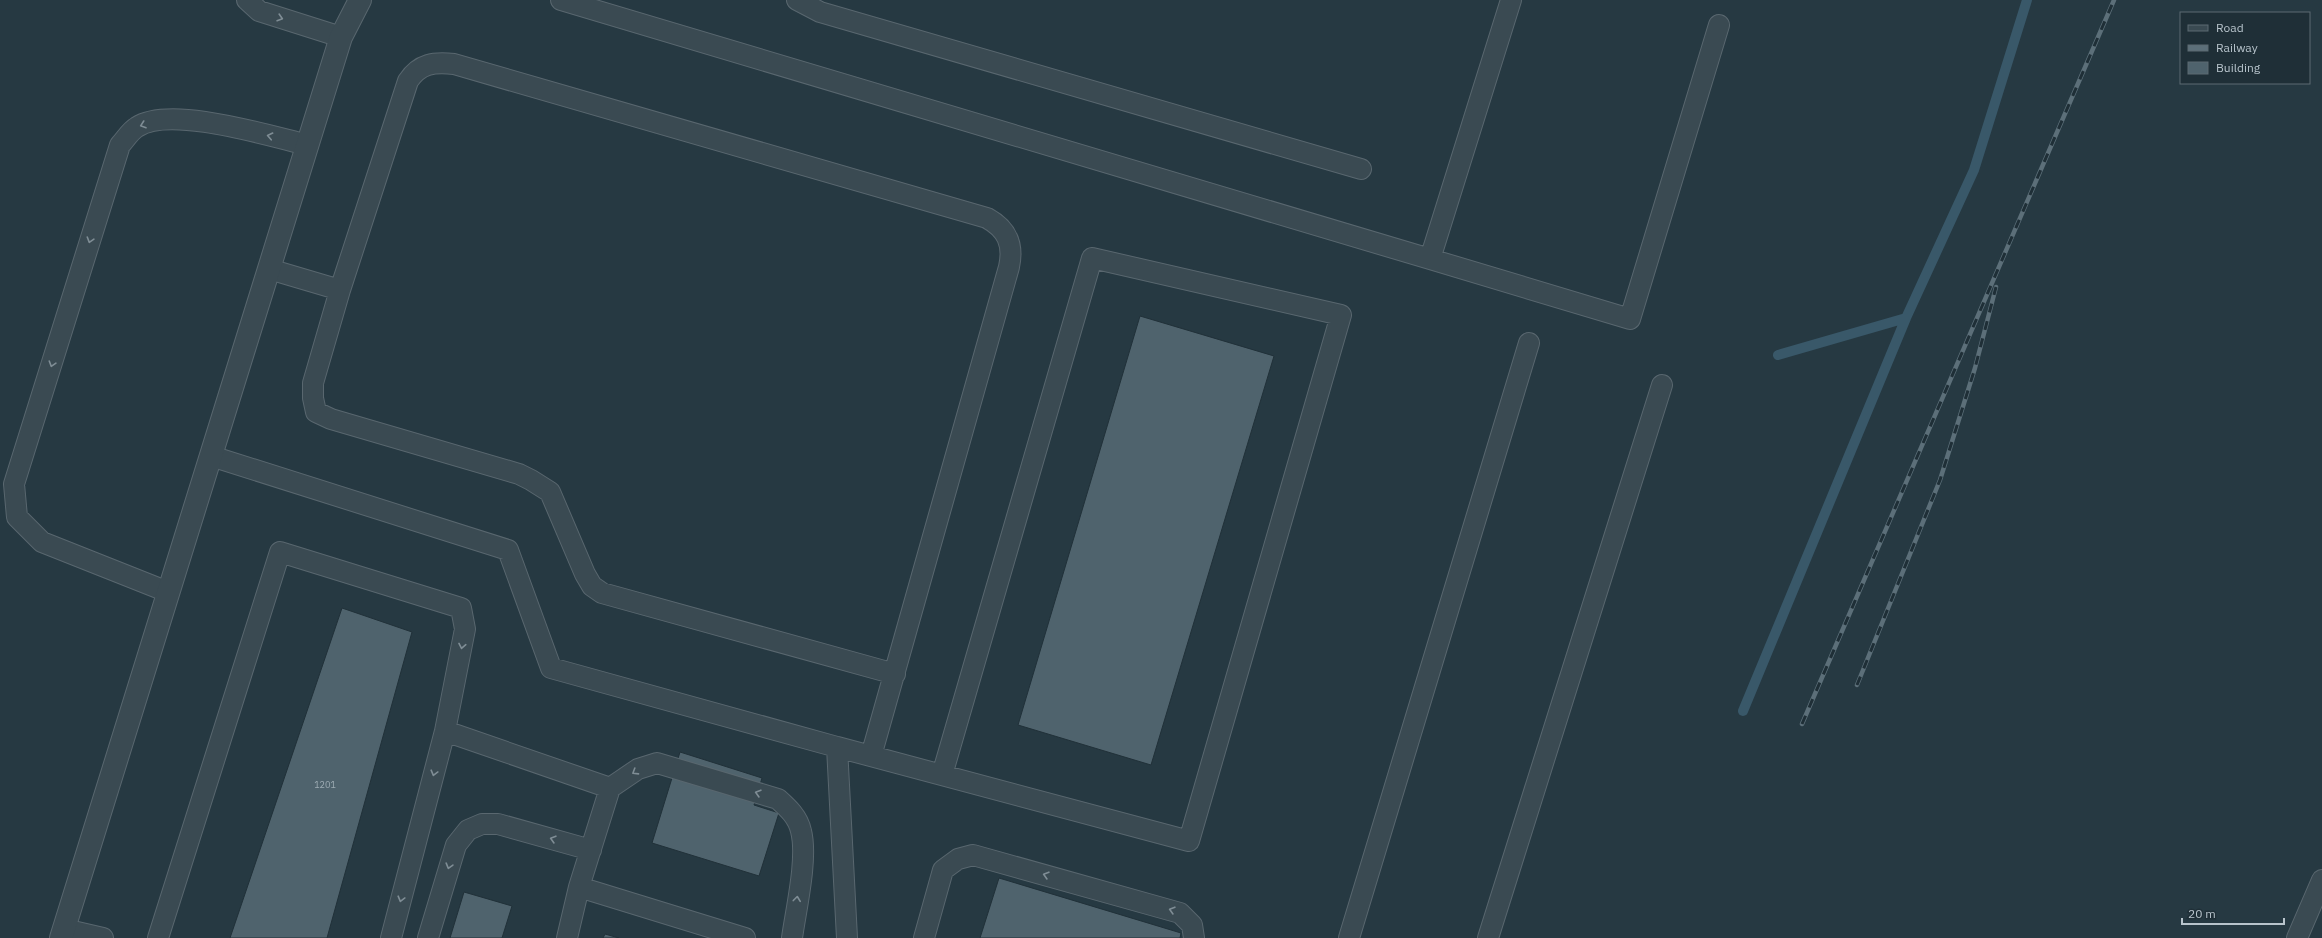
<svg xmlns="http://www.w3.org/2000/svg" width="2322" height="938" font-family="'IBM Plex Sans',sans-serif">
<rect width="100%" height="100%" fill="#263942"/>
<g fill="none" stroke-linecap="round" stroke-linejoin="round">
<!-- stream -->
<path stroke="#395869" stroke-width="10" d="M1778,355L1906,318
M1743,711L1906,318L1974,170L2027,0"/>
</g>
<!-- building -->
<path fill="#4f636d" stroke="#213139" d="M1140,316L1274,356L1151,765L1018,725Z
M342,608L412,632L327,938H230Z
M680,752L762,778L754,805L779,813L759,876L652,843Z
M999,878L1181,933L1180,938H980Z
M464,892L512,906L502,938H450Z
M605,934L619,938H603Z"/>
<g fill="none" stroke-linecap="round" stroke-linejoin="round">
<!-- lane casing -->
<g stroke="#59676f" stroke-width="22">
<path id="lane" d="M247,0L259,11L341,37
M561,0L1430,259L1511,0
M797,0L820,12L1361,169
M1430,259L1630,319L1719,25
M269,269L340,290L408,81C420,63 434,62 454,64L987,218C1007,229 1014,244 1009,267L871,756
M340,290L313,383V398L316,412L331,419L519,474L531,480L550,492L585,574L592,586L602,593L895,674
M211,456L508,550L551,668L837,747L847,938
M168,592L42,542L17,517L14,484L120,145C125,140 130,131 137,127C170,105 269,136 308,145
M445,731L610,788
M837,747L1189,841L1341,315L1092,258L942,775
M579,887L745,938
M64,929L103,938
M158,938L280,552L461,608L465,629L445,731L391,938
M428,938L456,845L468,830L482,824H498L591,850
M567,938L579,887L610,788L638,769L657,763L778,799C788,808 798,817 801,831C808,858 796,909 792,938
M924,938L943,870L958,859L973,855L1180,913L1192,925L1194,938
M1349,938L1529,343
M1488,938L1662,385
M2297,938L2322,880"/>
</g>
<!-- street casing -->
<g stroke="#59676f" stroke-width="24">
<path id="street" d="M61,938L341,37L360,0"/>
</g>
<!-- lane -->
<use href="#lane" stroke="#3a4a52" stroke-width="20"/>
<!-- street -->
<use href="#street" stroke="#3a4a52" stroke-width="22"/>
<!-- rail casing -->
<g stroke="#5c6f79" stroke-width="4.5">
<path id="rail" d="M1857,685L1940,480L1975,368L1996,287
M1802,724L2114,0"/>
</g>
<!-- rail -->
<use href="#rail" stroke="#1f2f37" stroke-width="3" stroke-dasharray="9" stroke-linecap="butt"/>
</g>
<!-- one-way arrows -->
<defs><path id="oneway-chevron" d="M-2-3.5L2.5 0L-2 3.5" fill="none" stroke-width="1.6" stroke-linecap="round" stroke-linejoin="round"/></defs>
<g stroke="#7f8d95">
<use href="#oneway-chevron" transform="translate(280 18) rotate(17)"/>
<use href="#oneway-chevron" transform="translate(143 125) rotate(161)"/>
<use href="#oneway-chevron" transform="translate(270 136) rotate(-168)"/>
<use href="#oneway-chevron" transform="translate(90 240) rotate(107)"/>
<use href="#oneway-chevron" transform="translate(52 364) rotate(107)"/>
<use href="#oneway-chevron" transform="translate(462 646) rotate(101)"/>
<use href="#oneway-chevron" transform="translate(635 772) rotate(148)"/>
<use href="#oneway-chevron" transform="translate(434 773) rotate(105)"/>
<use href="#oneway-chevron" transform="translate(758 793) rotate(-164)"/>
<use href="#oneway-chevron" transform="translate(553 839) rotate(-164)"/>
<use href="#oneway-chevron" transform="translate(449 866) rotate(106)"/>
<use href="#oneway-chevron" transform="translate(1046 875) rotate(-164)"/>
<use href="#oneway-chevron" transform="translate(401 899) rotate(105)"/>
<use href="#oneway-chevron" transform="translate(797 899) rotate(-83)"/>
<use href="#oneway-chevron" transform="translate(1172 910) rotate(-164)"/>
</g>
<g text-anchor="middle" stroke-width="3.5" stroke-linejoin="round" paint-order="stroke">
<!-- number labels -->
<g font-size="9" fill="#9eacb4">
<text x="325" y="788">1201</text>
</g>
</g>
<!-- legend -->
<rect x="2180" y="12" width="130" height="72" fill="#1f2f37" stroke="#5c6b73"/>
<rect x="2188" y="25" width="20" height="6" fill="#3a4a52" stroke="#5c6b73"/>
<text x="2216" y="32" font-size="12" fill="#b8c4cc">Road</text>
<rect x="2188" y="45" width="20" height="6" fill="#5c6f79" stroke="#5c6b73"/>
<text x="2216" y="52" font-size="12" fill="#b8c4cc">Railway</text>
<rect x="2188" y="62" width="20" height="12" fill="#4f636d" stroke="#5c6b73"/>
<text x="2216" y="72" font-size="12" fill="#b8c4cc">Building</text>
<!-- scale -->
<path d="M2182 918v6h102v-6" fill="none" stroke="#b8c4cc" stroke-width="2"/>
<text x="2188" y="918" font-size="12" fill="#b8c4cc" stroke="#1f2f37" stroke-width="3" paint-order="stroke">20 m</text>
</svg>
